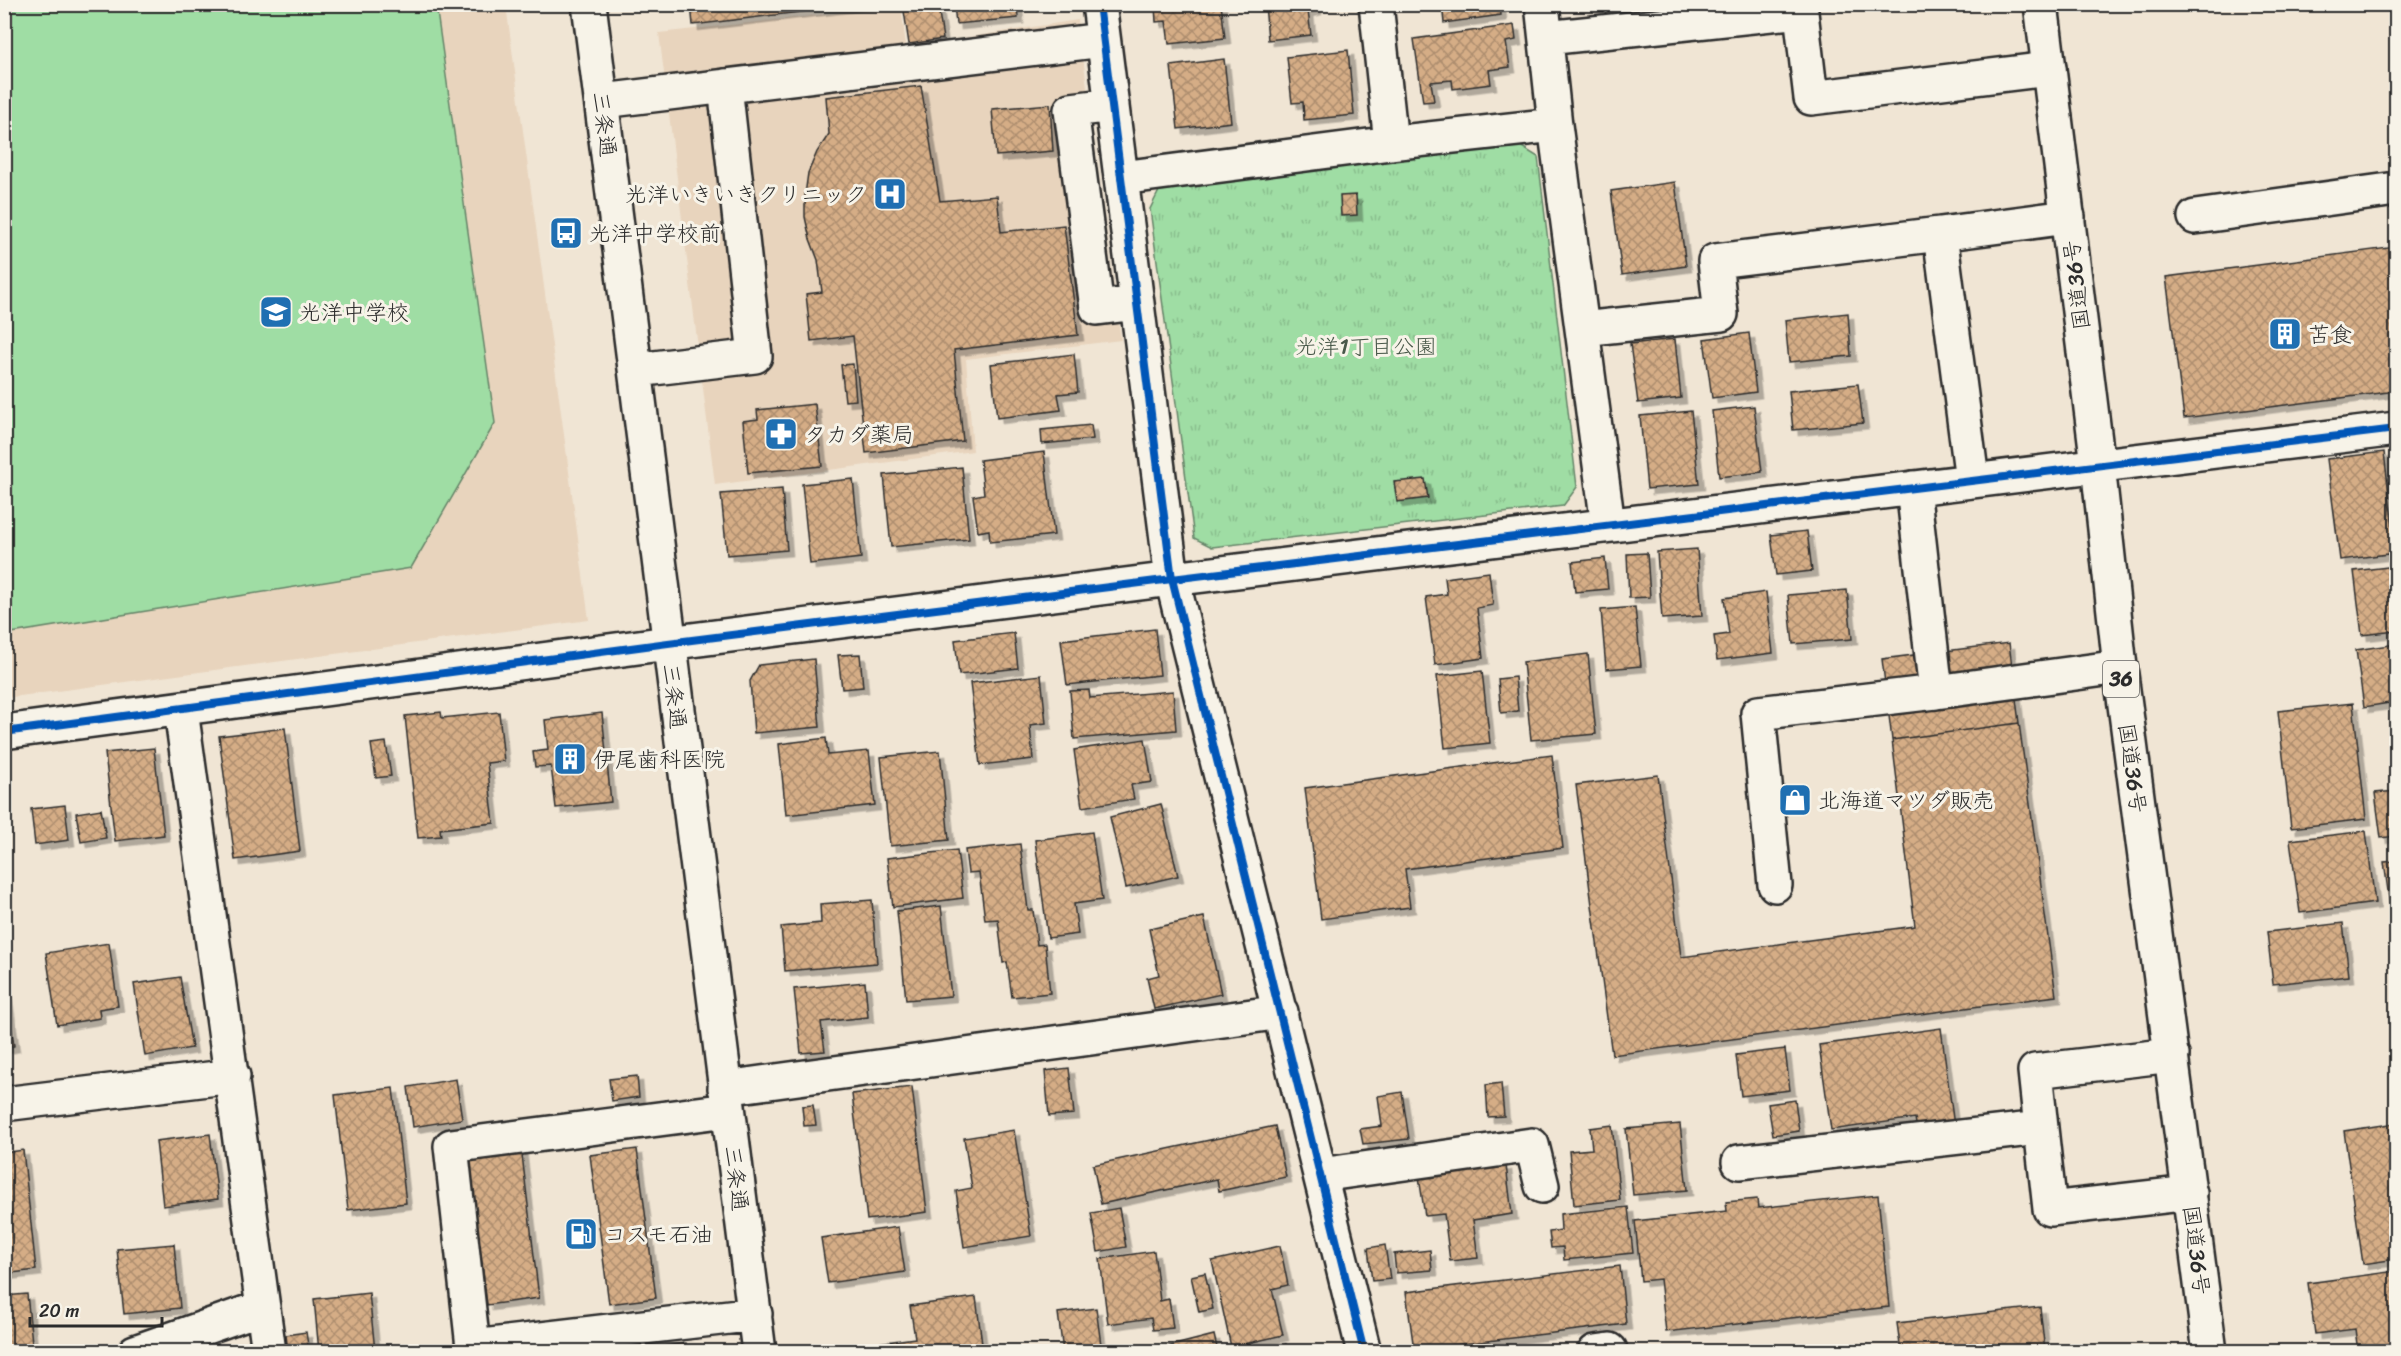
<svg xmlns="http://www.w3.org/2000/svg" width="2401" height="1356" font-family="Sriracha,'Klee One',sans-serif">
<defs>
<pattern id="grass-tufts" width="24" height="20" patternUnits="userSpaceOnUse" patternTransform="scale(1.5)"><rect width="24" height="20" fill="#9fdda4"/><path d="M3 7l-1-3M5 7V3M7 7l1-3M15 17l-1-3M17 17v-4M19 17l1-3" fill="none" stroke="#89be8d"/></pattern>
<pattern id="building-cross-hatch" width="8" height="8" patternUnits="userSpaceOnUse" patternTransform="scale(1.5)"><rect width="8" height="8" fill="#d5ad86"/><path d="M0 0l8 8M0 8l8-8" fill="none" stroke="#ad8d6e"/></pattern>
<filter id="shadow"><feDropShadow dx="5.5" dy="5.5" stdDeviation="0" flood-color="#0004"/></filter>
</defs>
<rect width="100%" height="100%" fill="#f0e5d4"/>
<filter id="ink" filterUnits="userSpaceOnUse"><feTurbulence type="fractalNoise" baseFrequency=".0167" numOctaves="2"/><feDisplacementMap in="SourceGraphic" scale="12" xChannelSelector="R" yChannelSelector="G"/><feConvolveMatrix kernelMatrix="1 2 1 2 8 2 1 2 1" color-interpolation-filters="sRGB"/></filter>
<g filter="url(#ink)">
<!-- built -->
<path fill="#e8d4bd" d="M4,5H506L589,620L5,698Z
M901,6L906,47L1078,20L1121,340L966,359L973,451L715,485L659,33Z"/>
<!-- grass -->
<path fill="url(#grass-tufts)" stroke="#658468" stroke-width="1.5" d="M1517,144L1538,157L1577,487L1563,506L1212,547L1194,538L1150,209L1159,191Z"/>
<!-- garden -->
<path fill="#9fdda4" stroke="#658468" stroke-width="1.5" d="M5,4L436,5L495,423L411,568L5,634Z"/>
<!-- building -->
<path fill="url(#building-cross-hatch)" stroke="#2b2b2b" stroke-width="1.5" filter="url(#shadow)" d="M691,4H867L693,25Z
M954,4H1017L1018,18L956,24Z
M1221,4L1225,38L1169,44L1166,21L1156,22L1155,6Z
M1265,4H1315L1316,9L1308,11L1311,35L1268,40Z
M1442,4H1500L1501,15L1444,23Z
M938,6L943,39L909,44L904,11Z
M1514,25L1516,40L1506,42L1510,67L1489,70L1491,84L1453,89L1452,80L1431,82L1434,101L1423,102L1414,39Z
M1348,50L1354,115L1304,120L1303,102L1292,103L1287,57Z
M1224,59L1231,122L1178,129L1171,66Z
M921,86L940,201L997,196L1001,232L1064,225L1078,335L954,350L963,441L866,453L853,336L811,341L806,294L822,292L818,260L810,239L805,217V195L808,173L817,152L829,134L826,97Z
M1050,104L1053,151L996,156L992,109Z
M1675,182L1686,266L1622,275L1611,191Z
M1356,195L1357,215L1341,216L1340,196Z
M2396,247V391L2184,418L2166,277Z
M1848,313L1851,356L1789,362L1785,320Z
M1749,333L1756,392L1712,398L1704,339Z
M1675,339L1681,398L1638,403L1630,344Z
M1074,354L1078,392L1058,394L1061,410L997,418L991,364Z
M853,364L856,400L845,401L841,365Z
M1858,384L1863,423L1793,430L1789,391Z
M815,404L822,466L748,473L743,421L758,419L757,410Z
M1754,406L1762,472L1719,477L1712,411Z
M1691,411L1699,484L1647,489L1640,416Z
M1091,425L1093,439L1042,444L1041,430Z
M1044,452L1054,535L990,542L989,530L978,532L973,496L984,494L980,460Z
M2384,452L2396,553L2340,560L2327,459Z
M962,467L969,539L891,547L884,475Z
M853,479L861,558L810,564L802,484Z
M1425,479L1428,498L1397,502L1394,482Z
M782,489L787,550L727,555L721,494Z
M1807,531L1812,571L1776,575L1771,535Z
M1697,549L1702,616L1662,619L1657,552Z
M1647,553L1650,597L1629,598L1627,554Z
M1605,558L1608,589L1575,592L1572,562Z
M2396,566V631L2362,635L2354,571Z
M1489,572L1493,605L1477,608L1483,658L1435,665L1426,597L1447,594L1445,578Z
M1847,590L1852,639L1793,644L1788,595Z
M1766,592L1773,653L1717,660L1714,636L1729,634L1724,598Z
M1635,607L1641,666L1606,669L1601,610Z
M1155,629L1160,675L1067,685L1061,640Z
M1014,633L1018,668L959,675L955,640Z
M2009,643L2019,723L1892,740L1882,659Z
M2396,644V702L2364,707L2356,650Z
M860,654L863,687L842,689L838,655Z
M1588,654L1596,734L1531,740L1523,662Z
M814,659L820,727L754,733L750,681L759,665Z
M1482,671L1490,743L1445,748L1437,676Z
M1041,675L1046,723L1030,725L1033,759L980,765L970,683Z
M1515,677L1518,711L1501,713L1498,679Z
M1089,690L1090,698L1173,691L1176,730L1074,739L1070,691Z
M2353,703L2366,819L2291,828L2278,711Z
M441,712L442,718L499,712L504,761L487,763L494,823L440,829L441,836L418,838L405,716Z
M602,713L611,802L556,808L551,766L535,767L533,752L548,750L545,720Z
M2019,723L2056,996L1612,1055L1576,785L1658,775L1681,957L1915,926L1892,740Z
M285,728L300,851L235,860L219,736Z
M826,738L828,755L869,751L875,805L786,815L779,744Z
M1145,739L1152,782L1131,785L1134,799L1082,807L1074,750Z
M386,742L391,776L376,778L371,744Z
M154,748L164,835L115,841L105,753Z
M940,751L949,840L890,846L881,757Z
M1552,755L1563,848L1405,869L1410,907L1321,919L1305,788Z
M2396,791V836L2381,838L2375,793Z
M1161,804L1178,876L1126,888L1110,817Z
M65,805L69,840L35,845L31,809Z
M101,809L106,838L81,842L76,813Z
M2366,831L2375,903L2300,913L2290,840Z
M1092,832L1102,900L1074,904L1078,934L1048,938L1035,840Z
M1020,844L1028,910H1033L1037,945L1045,944L1050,993L1012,997L1007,962L1003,963L998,919L985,920L979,872L968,873L965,850Z
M957,850L963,898L893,907L887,858Z
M2396,861V927H2393L2384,862Z
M872,900L877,963L785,971L781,927L821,923L820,904Z
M941,906L951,996L906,1000L897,911Z
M1204,917L1221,994L1154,1009L1147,978L1159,975L1149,929Z
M2343,923L2349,976L2273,984L2267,932Z
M2396,940V973L2392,941Z
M109,943L118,1006L99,1009L100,1018L57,1025L46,953Z
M4,976L14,1046L4,1048Z
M180,977L192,1048L145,1056L134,984Z
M865,982L868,1017L821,1022L825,1051L801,1053L794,989Z
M1941,1028L1954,1126L1917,1130L1915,1118L1831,1130L1819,1045Z
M1785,1049L1790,1090L1741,1096L1736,1055Z
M1069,1068L1074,1114L1049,1116L1045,1071Z
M637,1076L639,1097L612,1101L609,1079Z
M456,1079L462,1119L413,1127L408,1087Z
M1501,1083L1504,1116L1488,1117L1486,1085Z
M912,1087L927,1212L867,1220L852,1094Z
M393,1088L406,1203L348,1210L335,1095Z
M1402,1092L1409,1139L1363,1144L1360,1129L1382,1126L1378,1096Z
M1795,1100L1799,1131L1773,1135L1768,1104Z
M813,1105L816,1125L804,1126L802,1106Z
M2396,1123V1259L2363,1264L2344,1131Z
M1680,1124L1687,1190L1633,1195L1626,1129Z
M1612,1125L1620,1200L1574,1205L1569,1151L1592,1149L1590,1128Z
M1275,1126L1286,1177L1219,1191L1217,1179L1101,1204L1093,1165Z
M1014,1130L1031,1236L964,1247L956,1191L972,1188L964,1138Z
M210,1134L218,1199L163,1206L156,1141Z
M521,1146L539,1298L487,1305L468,1153Z
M637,1149L656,1298L609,1304L590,1155Z
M23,1150L36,1270L4,1274V1153Z
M1506,1165L1512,1214L1473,1220L1478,1258L1450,1261L1444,1214L1425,1216L1419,1177Z
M1878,1195L1889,1307L1666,1332L1660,1279L1641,1281L1635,1221L1727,1211L1726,1202L1757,1199L1758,1208Z
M1628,1207L1633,1253L1564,1260L1563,1247L1551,1248L1549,1232L1561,1230L1560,1214Z
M1119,1208L1126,1247L1098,1252L1091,1213Z
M898,1227L905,1272L828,1283L821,1238Z
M174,1244L180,1308L124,1314L117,1249Z
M1385,1245L1390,1279L1372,1281L1368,1248Z
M1280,1246L1288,1285L1272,1289L1283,1335L1231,1347L1212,1261Z
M1430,1250L1432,1270L1396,1273L1394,1254Z
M1154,1251L1160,1301L1169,1299L1173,1328L1153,1330L1151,1318L1108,1324L1100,1259Z
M1620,1266L1626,1324L1414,1350L1406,1292Z
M2396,1271V1352H2358L2355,1329L2315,1334L2308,1283Z
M1205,1273L1213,1309L1199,1312L1191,1276Z
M369,1293L375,1351L319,1352L314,1299Z
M27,1294L33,1352H4V1296Z
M976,1297L983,1352H843L842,1348L915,1338L910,1306Z
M2040,1307L2045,1352H1901L1897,1323Z
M1096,1308L1102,1352H1063L1058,1313Z
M306,1332L309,1352H288L286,1335Z
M1214,1335L1218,1352H1147Z
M686,1343L687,1352H667L666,1346Z
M1286,1344L1288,1352H1262Z"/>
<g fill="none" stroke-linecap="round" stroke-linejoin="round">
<!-- minor casing -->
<g stroke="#2b2b2b" stroke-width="38">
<path id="minor" d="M589,4L759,1352
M1099,4L1172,579L1364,1352
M1376,4L1391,143
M1542,4L1555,125L1608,525
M1800,4L1811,98L2049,69
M1546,38L1801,11
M603,101L1103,40
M1112,105L1071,110L1097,308L1137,303
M1121,178L1391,143L1555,125
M2195,217L2396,189
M1582,329L1721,314L1715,261L1940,234
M637,370L755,356L725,86
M1972,480L1940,234L2068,217
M1936,692L2120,667
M181,710L269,1352
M4,732L668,643L1172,579L2396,429
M1775,885L1758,713L1936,692L1913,488
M725,1088L1281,1012
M4,1104L233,1076
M728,1110L451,1146L473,1347L755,1314
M2041,1128L2035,1071L2172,1055
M1739,1162L2041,1128L2050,1209L2190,1193
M1320,1175L1532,1145L1542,1186
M135,1352L263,1307
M1595,1352L1610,1350"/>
</g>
<!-- highway casing -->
<g stroke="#2b2b2b" stroke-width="38">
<path id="highway" d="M2041,4L2098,465L2120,667L2210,1352"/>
</g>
<!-- minor -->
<use href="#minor" stroke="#f7f3e8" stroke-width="33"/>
<!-- highway -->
<use href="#highway" stroke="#f7f3e8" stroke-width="33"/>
<!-- cycleway casing -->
<g stroke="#f7f3e8" stroke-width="11">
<path id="cycleway" d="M1099,4L1172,579L1364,1352
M4,732L668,643L1172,579L2396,429"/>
</g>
<!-- cycleway -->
<use href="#cycleway" stroke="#0057b8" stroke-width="8"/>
</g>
</g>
<!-- icons -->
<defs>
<g id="hospital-square" transform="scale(1.725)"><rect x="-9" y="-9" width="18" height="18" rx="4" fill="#1f6fb2" stroke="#f7f3e8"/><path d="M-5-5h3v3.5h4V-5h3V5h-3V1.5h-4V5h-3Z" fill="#fff"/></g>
<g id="bus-square" transform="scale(1.725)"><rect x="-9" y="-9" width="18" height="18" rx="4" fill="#1f6fb2" stroke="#f7f3e8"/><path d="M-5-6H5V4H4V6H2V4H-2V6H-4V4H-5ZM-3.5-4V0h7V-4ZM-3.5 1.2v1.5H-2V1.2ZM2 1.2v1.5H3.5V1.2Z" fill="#fff"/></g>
<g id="school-square" transform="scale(1.725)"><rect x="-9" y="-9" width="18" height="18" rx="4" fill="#1f6fb2" stroke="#f7f3e8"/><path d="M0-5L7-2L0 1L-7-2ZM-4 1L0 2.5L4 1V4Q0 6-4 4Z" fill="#fff"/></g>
<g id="building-square" transform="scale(1.725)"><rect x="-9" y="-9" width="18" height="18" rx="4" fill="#1f6fb2" stroke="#f7f3e8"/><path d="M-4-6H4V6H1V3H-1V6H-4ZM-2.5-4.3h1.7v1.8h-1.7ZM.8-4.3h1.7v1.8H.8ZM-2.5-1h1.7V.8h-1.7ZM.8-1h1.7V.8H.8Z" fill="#fff"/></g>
<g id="pharmacy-square" transform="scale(1.725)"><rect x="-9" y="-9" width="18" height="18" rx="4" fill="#1f6fb2" stroke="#f7f3e8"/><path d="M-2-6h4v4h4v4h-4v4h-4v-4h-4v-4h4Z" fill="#fff"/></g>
<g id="shop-square" transform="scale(1.725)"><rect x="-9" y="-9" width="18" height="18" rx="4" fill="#1f6fb2" stroke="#f7f3e8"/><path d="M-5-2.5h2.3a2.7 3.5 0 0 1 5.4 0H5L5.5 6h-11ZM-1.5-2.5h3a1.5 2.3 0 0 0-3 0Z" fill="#fff"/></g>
<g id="fuel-square" transform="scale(1.725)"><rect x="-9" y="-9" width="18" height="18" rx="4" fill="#1f6fb2" stroke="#f7f3e8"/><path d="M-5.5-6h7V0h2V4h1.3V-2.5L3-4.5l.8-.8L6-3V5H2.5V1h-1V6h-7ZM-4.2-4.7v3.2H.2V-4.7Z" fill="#fff"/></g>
</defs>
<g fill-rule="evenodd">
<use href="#hospital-square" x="890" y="194"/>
<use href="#bus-square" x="566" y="233"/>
<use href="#school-square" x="276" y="312"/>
<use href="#building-square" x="2285" y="334"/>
<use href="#pharmacy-square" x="781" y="434"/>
<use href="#building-square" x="570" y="759"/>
<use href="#shop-square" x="1795" y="800"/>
<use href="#fuel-square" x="581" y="1234"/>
</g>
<g text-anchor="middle" stroke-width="6" stroke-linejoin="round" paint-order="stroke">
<!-- shield labels -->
<rect fill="#f7f3e8" stroke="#686764" stroke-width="1.5" x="2103" y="661" width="36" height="36" rx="4.5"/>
<g font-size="21" font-weight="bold" fill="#2b2b2b">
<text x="2121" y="686">36</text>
</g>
<!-- street labels -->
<g font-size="22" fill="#2b2b2b" stroke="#f7f3e8">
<text transform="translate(605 124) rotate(83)" y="8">三条通</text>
<text transform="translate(2076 285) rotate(-97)" y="8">国道36号</text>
<text transform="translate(675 696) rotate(83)" y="8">三条通</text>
<text transform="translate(2133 768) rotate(82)" y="8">国道36号</text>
<text transform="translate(737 1178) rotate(83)" y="8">三条通</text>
<text transform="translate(2197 1250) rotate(83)" y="8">国道36号</text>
</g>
<!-- poi labels -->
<g font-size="22" fill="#2b2b2b" stroke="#f7f3e8" text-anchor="start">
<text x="867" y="202" text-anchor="end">光洋いきいきクリニック</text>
<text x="589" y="241">光洋中学校前</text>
<text x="299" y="320">光洋中学校</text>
<text x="2308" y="342">苫食</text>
<text x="804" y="442">タカダ薬局</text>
<text x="593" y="767">伊尾歯科医院</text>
<text x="1818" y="808">北海道マツダ販売</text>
<text x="604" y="1242">コスモ石油</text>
</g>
<!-- park labels -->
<g font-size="22" fill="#485849" stroke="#f7f3e8">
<text x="1366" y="354">光洋1丁目公園</text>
</g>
</g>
<!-- margin -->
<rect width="2401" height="1356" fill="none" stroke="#f7f3e8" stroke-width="24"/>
<rect x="12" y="12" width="2377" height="1332" fill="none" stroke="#2b2b2b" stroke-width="2" filter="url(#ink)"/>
<!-- scale -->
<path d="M30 1317v9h132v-9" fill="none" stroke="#2b2b2b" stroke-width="3"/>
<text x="39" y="1317" font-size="18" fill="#2b2b2b" stroke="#f7f3e8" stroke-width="4.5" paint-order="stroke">20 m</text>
</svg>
